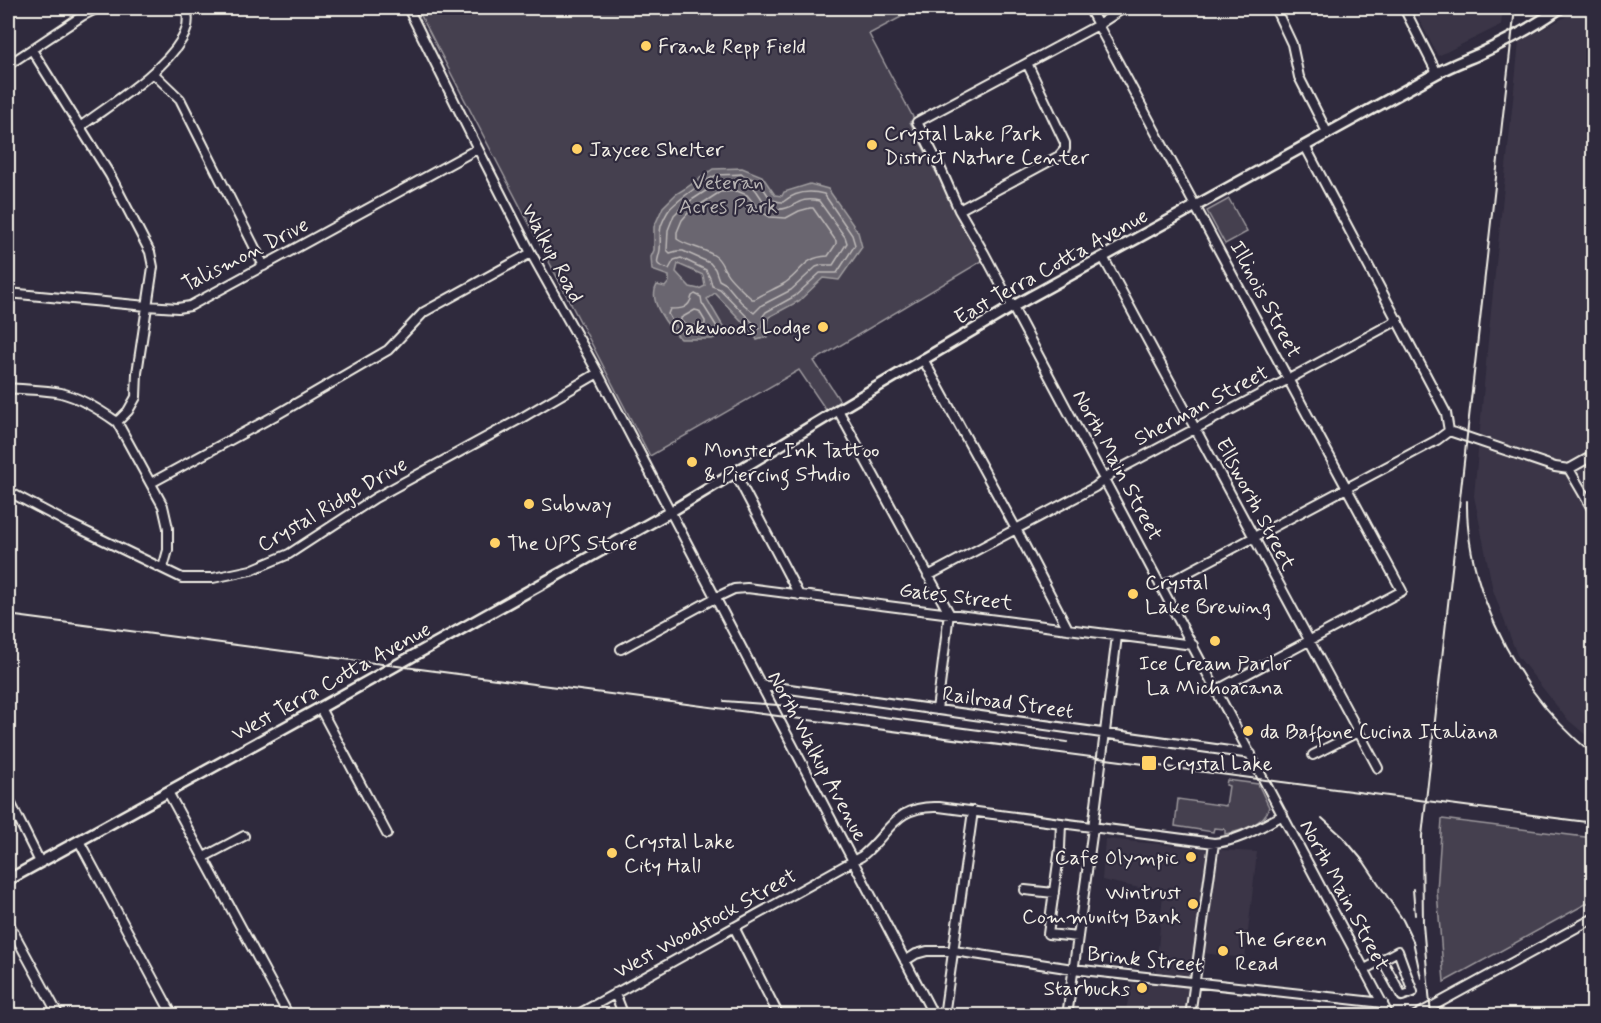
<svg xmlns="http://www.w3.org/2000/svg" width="1601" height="1023" font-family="Mynerve,sans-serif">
<rect width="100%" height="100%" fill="#2f2a3d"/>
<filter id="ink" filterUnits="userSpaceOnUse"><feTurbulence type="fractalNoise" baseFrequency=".0167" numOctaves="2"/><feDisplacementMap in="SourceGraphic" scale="12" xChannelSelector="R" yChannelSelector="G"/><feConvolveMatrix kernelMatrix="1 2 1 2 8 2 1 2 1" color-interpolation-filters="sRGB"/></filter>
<g filter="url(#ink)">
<!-- built -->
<path fill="#3b3647" d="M1413,8H1503L1501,25L1438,56Z
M1582,8H1593V741L1567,719L1517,655L1493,590L1474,496L1488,341L1519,42Z
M1105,839L1220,850L1257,852L1245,958L1194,952L1185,1015L1136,1016L1125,1014L1132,983H1155L1163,893L1102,880Z"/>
<!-- green -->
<path fill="#454050" stroke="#9c989c" stroke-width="1.5" d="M417,8H918L869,34L914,119L910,122L982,261L814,361L840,401L826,410L799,370L650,456Z
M1229,199L1247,232L1225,244L1207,211Z
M1227,780L1258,784L1269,807C1266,823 1240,832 1225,834V829L1214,828L1213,832L1175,826L1178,799L1226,806L1229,786L1226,785Z
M1442,819L1593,838V900L1444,982L1437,891Z"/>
<!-- water -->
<path fill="#6a6670" stroke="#a19ea0" stroke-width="1.5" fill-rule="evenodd" d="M742,168L762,176L775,195L782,196L784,192L810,184L828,189L858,232L862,247L839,280L823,278L799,301L769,317L767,337L757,340L754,334L715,293L707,299L727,333L712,339H681C669,328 647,301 657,285L665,287L669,282V276L652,270L651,257L654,250V227L663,207L676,194L686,188L713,169ZM678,264L703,275L705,286L699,289L690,287L676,272Z"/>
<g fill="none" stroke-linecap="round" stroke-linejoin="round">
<!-- shore -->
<path stroke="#bdb9b8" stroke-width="1.5" d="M741,174C747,177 755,179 760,184C769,194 767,201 783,202C795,192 809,190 824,194L852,235L855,245L837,273H820L795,296L766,312L763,316L762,327L759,329L720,289L712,286L710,278L706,270L681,258L674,260L669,269C652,264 658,263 660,250C661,242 659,234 661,226C663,221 666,214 669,210C674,203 710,176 718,175C725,174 733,175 741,174Z
M739,182C743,183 749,185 753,187C763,196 761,207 778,209C793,211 798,195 819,201L845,237L847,243L833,265H822L816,267L791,290L762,305L754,313L741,302L726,284L719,280L715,269L710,263L683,251H677L670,253L667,250L668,230L674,215L684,205L718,183Z
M737,191L747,195L760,211L770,217L786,218L799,211L810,208H813L836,241V244L828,256C803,257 803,271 785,283C775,289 764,293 755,299H752C745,293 729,278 726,272C722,266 721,260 715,256C704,248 686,246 677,239V232L682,220L689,212L720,192Z
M695,294L701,297L702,303L717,327L715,331L710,333H683L675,326L668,314L670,309C681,309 689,309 692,296Z
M695,310L699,311L705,321V324L702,326L686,325L681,321V318Z"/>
<!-- minor casing -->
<g stroke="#f4f1e8" stroke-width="12">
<path id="minor" d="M408,8L472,137L531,253L598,373L934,1016
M1089,8L1098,25L1124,8
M1275,8L1292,44L1299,77L1328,134
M1404,8L1437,73
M32,50L110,175L150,252L153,267L137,373L136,397L128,411L117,422
M8,65L82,16L98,8
M153,73L180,99L264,266
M80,127C112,103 162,73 182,39C188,29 189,18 186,8
M1305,146L1446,413L1449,431
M959,210L1059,156L1065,149V143L1027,63
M1103,257L1378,768
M8,293L147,306L178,308L190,306L477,149
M923,359L1016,529L1068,629
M8,388C25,390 44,389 61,393C81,398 100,410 117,422L163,506L168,528V550L163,568
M838,410L949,613L937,710
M1449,431L1555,467L1569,469L1594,455
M1569,469L1594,512
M735,473L799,595
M151,483L278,414L388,350L424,312L531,253
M8,492L13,494L66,522L182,578H213L251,570L289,554L375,498L518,420L598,373
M928,576L1095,487L1112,473L1289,379L1398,320
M1162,586L1437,440L1449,431
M621,649L715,598L734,589L747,588L1193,645
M761,685L1251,754
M1217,690L1402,591L1098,25L917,122L940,167L959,210L984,253L1389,1016
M320,708L387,834
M1313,755L1358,732
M168,792L289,1016
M8,798L40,862
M1061,823L1060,848L1048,934L1078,937
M79,841L173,1016
M204,857L244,836
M1025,890L1054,893
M8,922L59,1016
M734,927L779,1016
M905,961L916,954L927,951H954L1073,969L1383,1003
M1365,969L1398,951L1413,992L1402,996L1382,960
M615,993L624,1016
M575,1016L862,856C891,832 894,805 939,807L1214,843C1240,841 1260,827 1283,815
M944,1016L973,811
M1067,1016L1093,828L1117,636
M1190,1016L1214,843
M1415,1016L1594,918"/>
</g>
<!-- major casing -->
<g stroke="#f4f1e8" stroke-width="14">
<path id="major" d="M8,880L320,708L670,512L838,410L1012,307L1437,73C1450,66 1463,61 1477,55C1505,42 1535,26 1560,8"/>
</g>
<!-- minor -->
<use href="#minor" stroke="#2f2a3d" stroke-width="8"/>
<!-- major -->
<use href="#major" stroke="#2f2a3d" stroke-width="9"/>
<!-- rail -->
<path stroke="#f4f1e8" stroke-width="2" d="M1467,501C1466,568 1495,637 1533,691C1550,715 1571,736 1594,755
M8,615L1594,823
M724,701L817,708L1067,742
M1322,818L1343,837L1364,862L1403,920L1413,941L1421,978
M1413,889L1415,915
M1431,1016L1423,924L1422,836L1515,8"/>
</g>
</g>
<!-- markers -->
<g fill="#ffd166" stroke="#2f2a3d" stroke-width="2">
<circle cx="646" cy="46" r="6"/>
<circle cx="872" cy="145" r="6"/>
<circle cx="577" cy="149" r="6"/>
<circle cx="823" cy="327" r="6"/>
<circle cx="692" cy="462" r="6"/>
<circle cx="529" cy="504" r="6"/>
<circle cx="495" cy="543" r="6"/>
<circle cx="1133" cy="594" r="6"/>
<circle cx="1215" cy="641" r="6"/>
<circle cx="1248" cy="731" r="6"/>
<rect x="1141" y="755" width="16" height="16" rx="3"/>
<circle cx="612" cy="853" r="6"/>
<circle cx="1191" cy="857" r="6"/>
<circle cx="1193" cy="904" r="6"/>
<circle cx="1223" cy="951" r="6"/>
<circle cx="1142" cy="988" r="6"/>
</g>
<g text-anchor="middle" stroke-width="4.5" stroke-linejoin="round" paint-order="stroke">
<!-- poi labels -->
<g font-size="21" fill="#f4f1e8" stroke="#2f2a3d" text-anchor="start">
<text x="658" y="53">Frank Repp Field</text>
<text x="884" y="140">Crystal Lake Park<tspan x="884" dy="24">District Nature Center</tspan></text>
<text x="589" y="156">Jaycee Shelter</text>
<text x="811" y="334" text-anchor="end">Oakwoods Lodge</text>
<text x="704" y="457">Monster Ink Tattoo<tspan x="704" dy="24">&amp; Piercing Studio</tspan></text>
<text x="541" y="511">Subway</text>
<text x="507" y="550">The UPS Store</text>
<text x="1145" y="589">Crystal<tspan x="1145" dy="24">Lake Brewing</tspan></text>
<text x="1215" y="670" text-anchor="middle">Ice Cream Parlor<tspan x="1215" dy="24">La Michoacana</tspan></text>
<text x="1260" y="738">da Baffone Cucina Italiana</text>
<text x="1162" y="770">Crystal Lake</text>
<text x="624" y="848">Crystal Lake<tspan x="624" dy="24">City Hall</tspan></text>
<text x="1179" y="864" text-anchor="end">Cafe Olympic</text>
<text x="1181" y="899" text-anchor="end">Wintrust<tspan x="1181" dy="24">Community Bank</tspan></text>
<text x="1235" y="946">The Green<tspan x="1235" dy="24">Read</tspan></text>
<text x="1130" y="995" text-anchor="end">Starbucks</text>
</g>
<!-- park labels -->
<g font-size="21" fill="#b7b3b3" stroke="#2f2a3d">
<text x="728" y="189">Veteran<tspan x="728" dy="24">Acres Park</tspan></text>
</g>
<!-- street labels -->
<g font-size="21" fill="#f4f1e8" stroke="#2f2a3d">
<text transform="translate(553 253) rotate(62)" y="7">Walkup Road</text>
<text transform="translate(245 254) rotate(-27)" y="7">Talismon Drive</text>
<text transform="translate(1051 266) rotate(-29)" y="7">East Terra Cotta Avenue</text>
<text transform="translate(1266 299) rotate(62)" y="7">Illinois Street</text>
<text transform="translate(1201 405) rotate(-28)" y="7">Sherman Street</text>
<text transform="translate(1118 465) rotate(62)" y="7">North Main Street</text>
<text transform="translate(332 504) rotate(-30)" y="7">Crystal Ridge Drive</text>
<text transform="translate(1256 504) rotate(62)" y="7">Ellsworth Street</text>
<text transform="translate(956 596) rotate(7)" y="7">Gates Street</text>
<text transform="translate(331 681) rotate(-29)" y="7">West Terra Cotta Avenue</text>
<text transform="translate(1008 702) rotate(8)" y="7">Railroad Street</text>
<text transform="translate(818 756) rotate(62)" y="7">North Walkup Avenue</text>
<text transform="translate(1345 895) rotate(62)" y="7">North Main Street</text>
<text transform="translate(705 923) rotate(-29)" y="7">West Woodstock Street</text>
<text transform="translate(1145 959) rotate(6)" y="7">Brink Street</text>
</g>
</g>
<!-- margin -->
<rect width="1601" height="1023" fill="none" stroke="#2f2a3d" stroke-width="30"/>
<rect x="15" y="15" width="1571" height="993" fill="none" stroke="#f4f1e8" stroke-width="2" filter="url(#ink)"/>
</svg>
